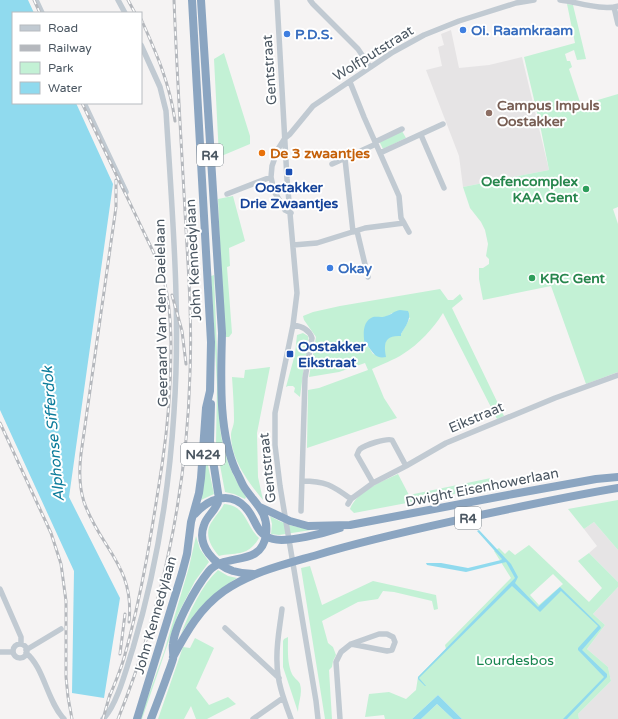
<svg xmlns="http://www.w3.org/2000/svg" width="618" height="719" font-family="'Varela Round',sans-serif">
<rect width="100%" height="100%" fill="#f5f3f3"/>
<!-- education -->
<path fill="#e6e4e5" d="M451,30L459,68L489,65L522,57L549,170L463,187L459,156L426,70L442,66L438,47L444,45L441,34Z
M594,522L618,550V582L589,553L597,546L584,529Z
M618,587V719H579L578,714L611,681L608,667L587,649L605,625L593,614Z"/>
<!-- green -->
<path fill="#c3f1d5" fill-rule="evenodd" d="M567,4L573,5L586,59L577,60L574,50L565,54L567,61H570L572,67L569,69L581,105L618,94V207L613,209L618,224V372L586,384L551,286L483,300L479,279V268H483L489,264V259L486,256L488,244L485,230L481,222L470,208L463,187L549,170L540,125L524,57L575,43Z
M224,53L250,136V144L219,157L214,59Z
M402,131L406,138L383,149L379,141Z
M233,196L245,241L229,248L230,266L227,267L232,333L229,337H224L218,199Z
M214,275L220,428C223,454 232,476 246,497L245,499L234,494L225,492L216,444L217,385L211,276Z
M440,289L448,300H453L460,294L463,299L452,308L504,416L497,419L443,313C433,329 419,344 403,354C394,360 382,364 372,369L384,398L397,418L307,448L308,390L319,388L368,370L365,363L339,372L309,377L316,337L304,320L303,316L313,312L340,306ZM392,313L410,318L401,334C398,335 394,335 391,336C383,339 385,350 385,357L373,354L368,346L386,317Z
M303,333L308,336L309,343L303,374L300,397L294,392L295,388L293,386H288L286,387L295,354L297,335Z
M270,367L257,433L258,477L263,500C248,482 231,459 231,435C231,430 234,426 234,420C234,406 233,392 232,377L244,378L245,370Z
M206,456L214,494L201,500Z
M398,474L409,495L491,478V487L354,513L350,509C357,491 381,482 398,474Z
M618,500V550L594,522L584,529L568,509Z
M224,504C247,506 245,525 259,538C248,557 237,552 219,556C210,546 203,532 213,520C217,514 221,510 224,504Z
M270,516C283,524 297,528 311,529V530L279,535L271,534L272,524Z
M196,536L200,549L209,562L195,581L178,614L142,719H140L164,652L189,567Z
M529,545L589,602L602,588L578,561L589,553L618,582V587L593,614L605,625L587,649L608,667L611,681L578,714L579,719H462L438,695L412,719H385L384,715L365,717L369,694L389,692L406,699L416,690L418,677L446,649L445,645L511,578L494,551L499,548L505,554L509,550L515,555ZM553,574L563,584L539,605L530,595Z
M310,566L322,605L373,581L436,595L438,609L434,610L432,601L394,592L383,591L378,599L358,602L322,621L328,643L333,647L336,655L333,661L332,667L329,670L332,719H325L301,568Z
M218,570L228,576L237,578C213,592 195,611 181,634C189,613 201,586 218,570Z
M288,637C288,650 287,663 292,674C294,678 299,681 300,684C303,694 298,702 298,712L283,667V641L284,639Z
M195,638L214,648L196,688L209,705L228,697L236,704L207,719H196L191,706L184,719H158L183,647L190,648Z
M437,704L453,719H421Z"/>
<!-- water -->
<path fill="#90daee" d="M0,0H28L34,13H13V103H76L113,184L69,497L120,598L104,698L72,693L74,571L0,410Z
M400,310L408,311C412,318 405,327 401,334V336C386,335 383,342 386,357C376,359 373,353 368,346L365,345C363,336 362,321 373,317C377,316 382,318 386,316C391,315 394,311 400,310Z
M479,530L511,564L518,577L515,583L538,607L560,587L600,626L601,628L582,650L607,674V677L567,719H563L604,677L578,650V648L598,626L561,591L540,612L539,611L512,586L419,678L426,686H425L418,679V677L515,578L506,562L466,572L427,565L426,563H441L468,568L501,560L502,559L477,531Z
M438,695L462,719H453L437,704L421,719H412Z"/>
<g fill="none" stroke-linecap="round" stroke-linejoin="round">
<!-- minor -->
<path stroke="#c1cad2" stroke-width="5.5" d="M36,0L42,13
M118,0L125,13
M277,0L287,179L297,293L293,325L275,413V445L280,486L316,701L318,719
M310,0L313,4L358,49L370,67
M560,0C577,2 603,11 618,6
M614,7L618,24
M84,103L126,192
M421,135L444,188
M375,142L402,129
M380,153L443,124
M345,159L353,232
M332,164L376,144
M227,194L271,177
M291,213L285,210L274,191L271,177L272,166L278,149L285,138L290,134L313,106L393,52L424,35L459,21L516,3L534,0
M404,223L409,232
M357,231L368,277
M293,245L317,243L365,228L404,223L401,218L399,196L364,117L350,82
M293,325C302,326 309,329 312,338L305,378L301,511
M302,481C325,481 332,485 351,499
M373,483L357,455C358,453 358,451 360,449C365,445 386,438 392,440L406,466
M348,504L351,499L373,483L406,466L446,443L555,398L618,375
M0,589L21,637V644
M282,609C280,626 276,644 277,662C277,682 284,700 291,719
M225,628L279,678
M13 651a7 7 0 1 1 14 0a7 7 0 1 1-14 0Z
M26,650L61,629
M0,652H13
M26,653C44,667 47,701 64,719
M103,719C117,706 127,666 133,648C156,571 169,492 174,412C181,312 172,211 166,111L160,87L141,45
M253,719L283,698
M340,719L336,662L341,652L351,644L379,634H387L393,637L395,642L392,650L387,651L351,644"/>
<!-- highway -->
<path stroke="#8ba5c1" stroke-width="8" d="M211,404L210,441L219,499C217,510 207,515 204,525C196,546 215,565 233,571C240,573 247,574 254,574
M260,507L290,521L308,526L350,525L513,494L596,479L618,477
M195,514C208,499 230,490 246,508C257,520 255,534 273,539C287,543 325,533 340,528
M173,657C187,631 200,608 224,591C251,572 286,564 317,555C369,539 422,528 476,516C523,506 570,496 618,488
M137,719L182,573L187,554L191,522L199,493L201,478L206,408L210,391L211,342L192,0
M151,719C156,706 161,693 166,679C168,673 171,666 173,659C174,654 172,649 173,644C175,624 196,587 209,571C225,552 261,568 266,535C269,512 255,504 244,487C241,482 239,476 236,471C218,432 221,376 222,333L201,0"/>
<!-- rail casing -->
<g stroke="#b5b8bd" stroke-width="3">
<path id="rail" d="M34,0L40,13
M128,0L135,13
M141,19C156,52 170,84 175,121
M82,103L160,266C169,293 171,319 171,347C171,386 168,425 162,465C152,530 142,595 124,658C120,672 114,685 109,698
M116,180V207L81,454C79,470 79,486 84,502C100,548 135,566 129,622
M172,295L182,331L186,364
M0,423L51,533L61,564L66,601V677L68,697L72,719
M120,654L125,614
M103,719L110,694
M118,719C162,610 187,491 190,373C192,325 189,278 186,230C182,154 177,77 174,0"/>
</g>
<!-- rail -->
<use href="#rail" stroke="#fff" stroke-width="1.5" stroke-dasharray="4.5" stroke-linecap="butt"/>
</g>
<!-- markers -->
<g fill="#3f7fe0" stroke="#fff" stroke-width="1.5">
<circle cx="463" cy="30" r="4"/>
<circle cx="287" cy="34" r="4"/>
<circle cx="330" cy="268" r="4"/>
</g>
<circle fill="#8d6e63" stroke="#fff" stroke-width="1.5" cx="489" cy="113" r="4"/>
<circle fill="#e8710a" stroke="#fff" stroke-width="1.5" cx="262" cy="153" r="4"/>
<g fill="#1a4fb4" stroke="#fff" stroke-width="1.5">
<rect x="285" y="168" width="8" height="8" rx="2"/>
<rect x="286" y="350" width="8" height="8" rx="2"/>
</g>
<g fill="#2e9e5b" stroke="#fff" stroke-width="1.5">
<circle cx="586" cy="189" r="4"/>
<circle cx="532" cy="278" r="4"/>
</g>
<g text-anchor="middle" stroke-width="4" stroke-linejoin="round" paint-order="stroke">
<!-- shield labels -->
<g fill="#fff" stroke="#808990" stroke-width="1">
<rect x="197" y="144" width="26" height="22" rx="3"/>
<rect x="181" y="443" width="44" height="22" rx="3"/>
<rect x="455" y="507" width="26" height="22" rx="3"/>
</g>
<g font-size="13" font-weight="bold" fill="#4a5661">
<text x="210" y="160">R4</text>
<text x="203" y="459">N424</text>
<text x="468" y="523">R4</text>
</g>
<!-- shop labels -->
<g font-size="14" font-weight="bold" fill="#366cbe" stroke="#fff" text-anchor="start">
<text x="471" y="35">Oi. Raamkraam</text>
<text x="295" y="39">P.D.S.</text>
<text x="338" y="273">Okay</text>
</g>
<!-- street labels -->
<g font-size="14" fill="#4a5661" stroke="#fff">
<text transform="translate(373 53) rotate(-32)" y="5">Wolfputstraat</text>
<text transform="translate(269 70) rotate(-94)" y="5">Gentstraat</text>
<text transform="translate(193 260) rotate(-93)" y="5">John Kennedylaan</text>
<text transform="translate(161 313) rotate(-91)" y="5">Geeraard Van den Daelelaan</text>
<text transform="translate(476 417) rotate(-23)" y="5">Eikstraat</text>
<text transform="translate(267 468) rotate(-96)" y="5">Gentstraat</text>
<text transform="translate(482 487) rotate(-11)" y="5">Dwight Eisenhowerlaan</text>
<text transform="translate(155 615) rotate(-74)" y="5">John Kennedylaan</text>
</g>
<!-- education labels -->
<g font-size="14" font-weight="bold" fill="#785e54" stroke="#fff" text-anchor="start">
<text x="497" y="110">Campus Impuls<tspan x="497" dy="16">Oostakker</tspan></text>
</g>
<!-- food labels -->
<g font-size="14" font-weight="bold" fill="#c56008" stroke="#fff" text-anchor="start">
<text x="270" y="158">De 3 zwaantjes</text>
</g>
<!-- leisure labels -->
<g font-size="14" font-weight="bold" fill="#27864d" stroke="#fff" text-anchor="end">
<text x="578" y="186">Oefencomplex<tspan x="578" dy="16">KAA Gent</tspan></text>
<text x="540" y="283" text-anchor="start">KRC Gent</text>
</g>
<!-- transit labels -->
<g font-size="14" font-weight="bold" fill="#164399" stroke="#fff">
<text x="289" y="192">Oostakker<tspan x="289" dy="16">Drie Zwaantjes</tspan></text>
<text x="298" y="351" text-anchor="start">Oostakker<tspan x="298" dy="16">Eikstraat</tspan></text>
</g>
<!-- park labels -->
<g font-size="14" fill="#17864f" stroke="#fff">
<text x="515" y="665">Lourdesbos</text>
</g>
<!-- water labels -->
<g font-size="15" font-style="italic" fill="#0c7c9b" stroke="#fff">
<text transform="translate(53 434) rotate(-95)" y="5">Alphonse Sifferdok</text>
</g>
</g>
<!-- legend -->
<rect x="12" y="12" width="130" height="92" fill="#ffffff" stroke="#b7bbc0"/>
<rect x="20" y="25" width="20" height="6" fill="#c1cad2" stroke="#b7bbc0"/>
<text x="48" y="32" font-size="12" fill="#4a5661">Road</text>
<rect x="20" y="45" width="20" height="6" fill="#b5b8bd" stroke="#b7bbc0"/>
<text x="48" y="52" font-size="12" fill="#4a5661">Railway</text>
<rect x="20" y="62" width="20" height="12" fill="#c3f1d5" stroke="#b7bbc0"/>
<text x="48" y="72" font-size="12" fill="#4a5661">Park</text>
<rect x="20" y="82" width="20" height="12" fill="#90daee" stroke="#b7bbc0"/>
<text x="48" y="92" font-size="12" fill="#4a5661">Water</text>
</svg>
